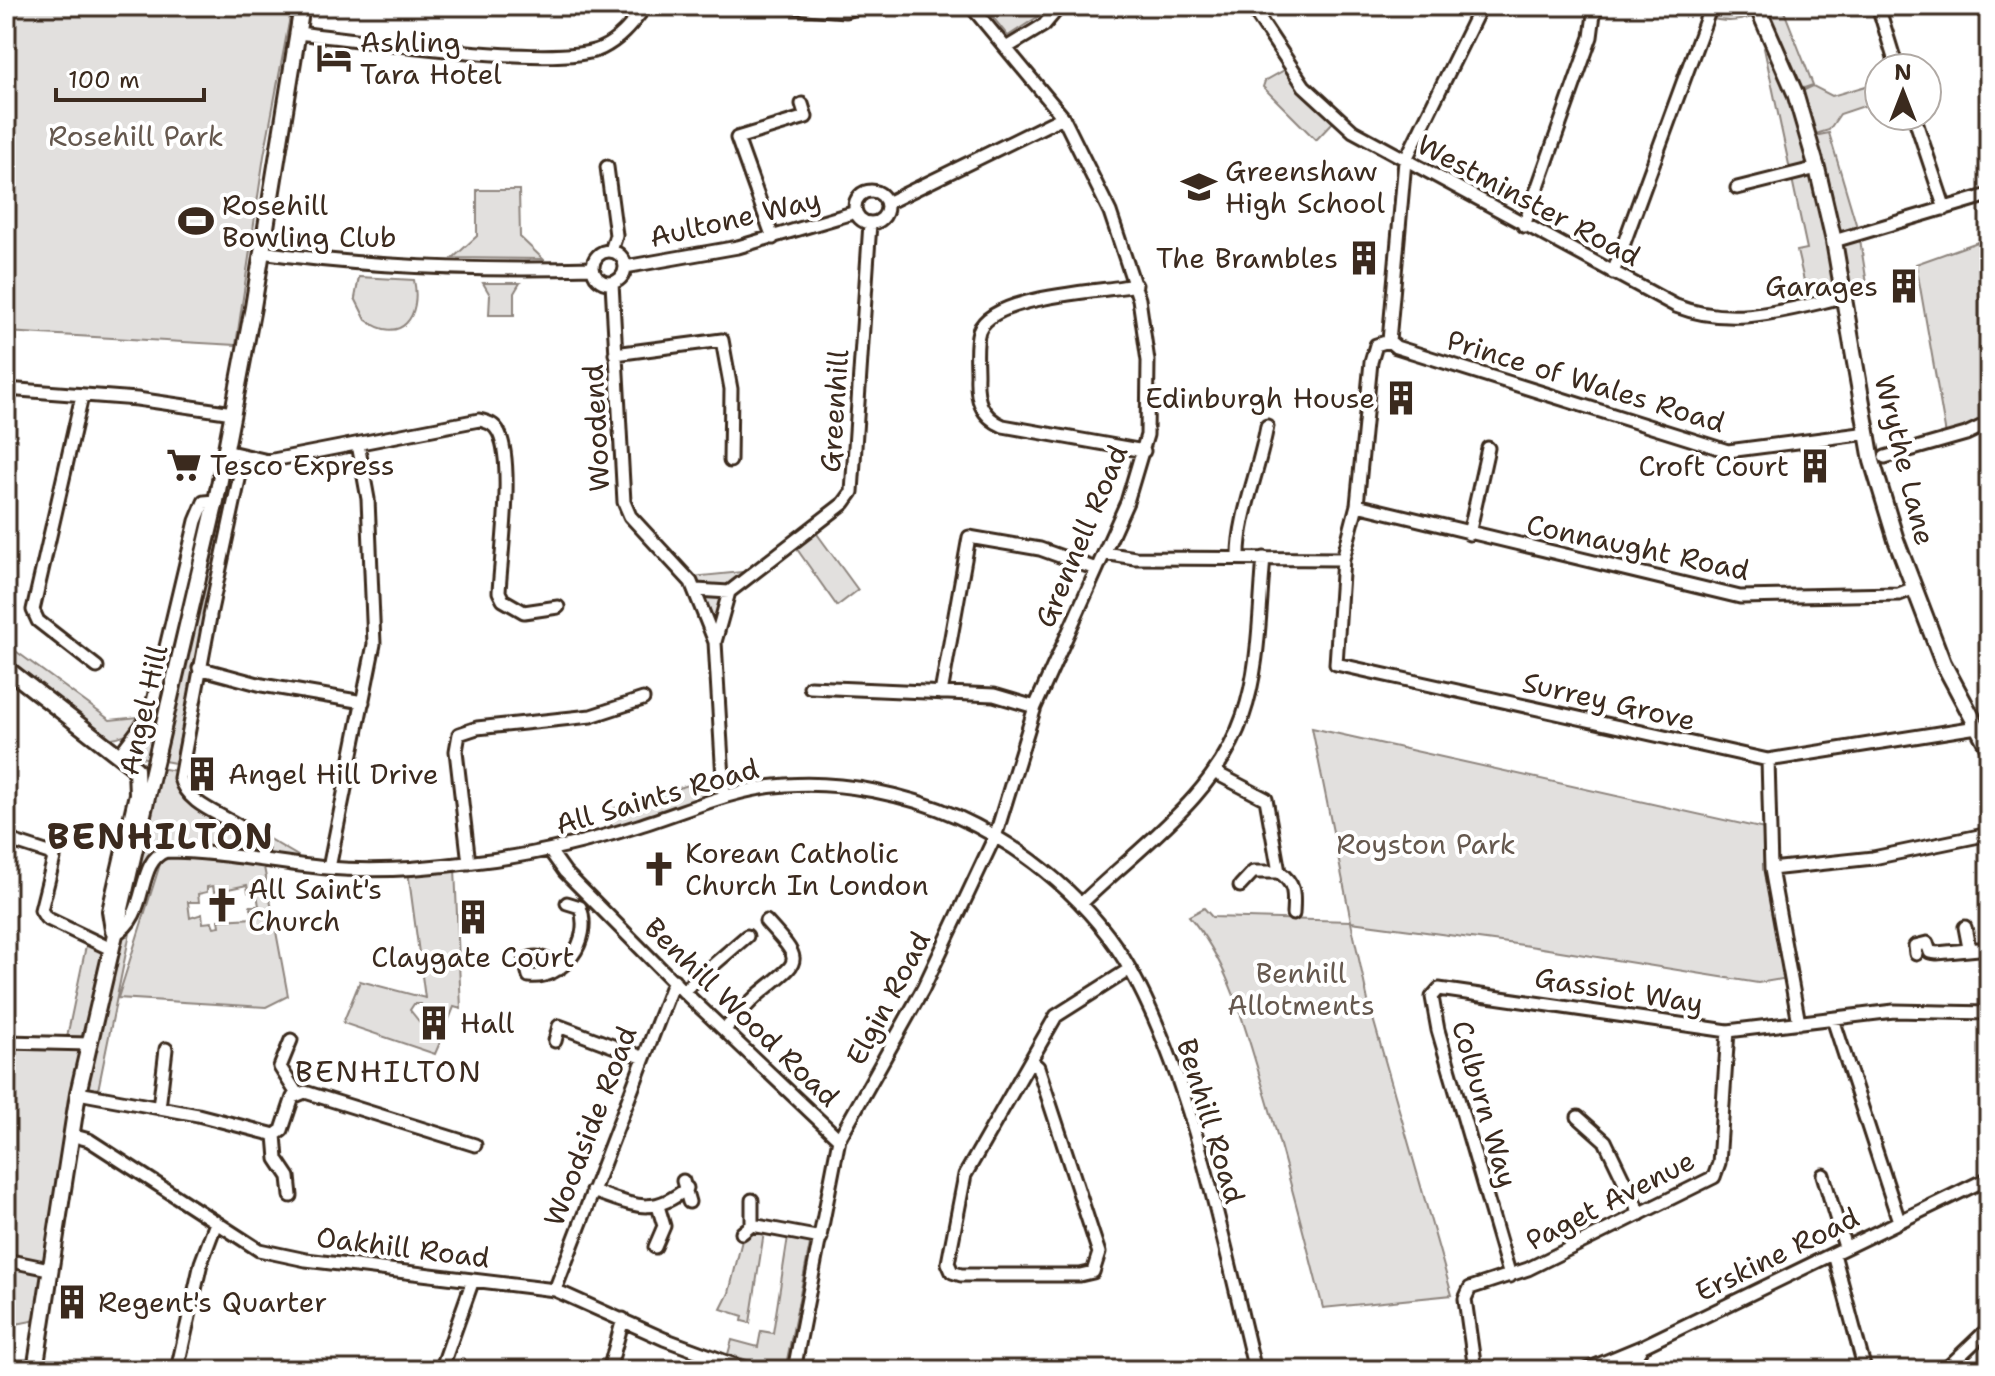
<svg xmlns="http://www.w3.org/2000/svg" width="1995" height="1376" font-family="'Shantell Sans',sans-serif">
<rect width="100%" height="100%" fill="#fff"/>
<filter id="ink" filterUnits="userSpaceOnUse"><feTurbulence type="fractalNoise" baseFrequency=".0125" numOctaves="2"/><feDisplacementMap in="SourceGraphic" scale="16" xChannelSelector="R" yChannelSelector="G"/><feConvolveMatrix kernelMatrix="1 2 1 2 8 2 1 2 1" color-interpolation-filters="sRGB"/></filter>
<g filter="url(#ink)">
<!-- green -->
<path fill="#e2e0de" stroke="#8e857e" stroke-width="2" fill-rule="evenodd" d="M6,6H292L264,156L236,345L6,332Z
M984,6H1047L1042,14L1008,36Z
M1703,6H1782L1813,85L1795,91L1763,13C1743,21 1727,24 1707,17L1710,11Z
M1771,38L1793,93L1841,296L1809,302L1797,251L1807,249L1764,48Z
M1288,68L1336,119L1316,140L1263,87L1265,81Z
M1879,82V101L1840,114L1829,130L1809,136L1796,94L1813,86L1832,96Z
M1829,133L1859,234L1867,284L1844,290L1809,137Z
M477,190H519L520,237L543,259L453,258L477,236Z
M1989,238V417L1946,435L1916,264Z
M359,277L414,280C422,316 401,346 366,320L355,298Z
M483,283H520L514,293V315H489L490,295Z
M227,493L230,494L175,763L164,761L223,494Z
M206,511L150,759L141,757L138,746L154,720Z
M812,527L858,590L837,606L792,542Z
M742,572L748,575L728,590L714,635L691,577Z
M6,644L110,720L148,716C133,731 124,739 103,738L6,665Z
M1312,728L1769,830L1788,978L1758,983L1523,945L1351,922L1368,1001L1452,1295L1323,1308C1303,1231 1284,1154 1260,1077C1243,1020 1228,962 1189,916L1204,908L1212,917L1351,921Z
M159,768L177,771L180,787L298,856V863L157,852L130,921L118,930Z
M720,777L721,795L613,831L606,810C646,803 680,784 720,777Z
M176,856L264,867L288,996L266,1007L118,998L161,861ZM247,885L248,892L256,888L259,906H250L254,918L219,920L220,926L214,927L212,922L203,923L202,914L190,918L188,902H199L198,894L207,892V887L213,886L214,892Z
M455,868L461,1009L454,1007L446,1027L445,1016C435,1009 434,1015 425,1015L421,1004H414L410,1010L426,1030L441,1040L435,1054L343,1023L360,981L425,998L408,871Z
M131,928L97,1095L84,1092L117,936Z
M87,941L109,949L88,1042H66Z
M6,1045L87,1046L42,1319L6,1326Z
M753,1230L764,1232L750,1323L742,1321L743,1316L721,1309L729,1293L743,1236Z
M788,1237L808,1240L810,1244L785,1370H779L728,1354L732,1340L758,1347L761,1331L773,1333Z"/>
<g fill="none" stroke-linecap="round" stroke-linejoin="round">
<!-- minor casing -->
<g stroke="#3b2a1e" stroke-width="17">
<path id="minor" d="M780,6L845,11L864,6
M1251,6L1304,86L1353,131L1676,306C1733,328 1786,310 1843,297
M1481,6L1405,161L1389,341L1376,345L1371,362L1357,505L1343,559L1336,664L1768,760L1977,727
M1878,6L1897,68
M297,33C357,39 557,70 602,48C621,39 633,22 646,6
M1006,48L1044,25L1060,6
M1914,116L1945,209
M607,167L616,235L611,251
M1737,188L1817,168
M855 207a16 16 0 1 1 32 0a16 16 0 1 1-32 0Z
M887,203L1063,117
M1524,226L1591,37L1595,6
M773,238L737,138L806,117L802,104
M1834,241L1989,195
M593 267a16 16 0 1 1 32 0a16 16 0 1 1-32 0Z
M261,252C372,268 481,271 593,268
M625,267L738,247L856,212
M1613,273L1711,6
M612,283L624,502L630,516L691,582L715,642L724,796
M1136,285C1101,292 992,295 979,331C975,344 977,361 977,375C976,398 980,416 1003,426L1144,451
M1389,341L1396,347L1728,451L1868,433
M615,354L722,340L731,389L730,461
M6,389L137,399L233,413
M82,396L33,610L38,621L97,667
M225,451L268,461L479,420C488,422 495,424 499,433C514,464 501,554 499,592L503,600L524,612L558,607
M1885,457L1966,434L1989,423
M1357,505L1740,597L1899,594L1912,589
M1469,534L1488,448
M1104,553L1135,558L1343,559
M1239,558C1238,517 1260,469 1267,426
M696,590L729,592
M729,592L844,503L852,492L870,223
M210,615L244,456
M210,617L180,778C190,818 264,819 262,859
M715,642L729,592
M199,668L262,685L363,702
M810,687L994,695L1035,707
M941,693L969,537L1040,549L1096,569
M120,754L150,714L196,521L204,502L216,501
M1768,760L1771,869L1799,1023
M1214,772L1266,799L1279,872C1296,884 1294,895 1293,914
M6,839L49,853L54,858L41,910L46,918L111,949
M550,851L565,872L683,991L839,1139
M469,863L456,751L459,734L477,728L591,716L643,699
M329,868L374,644L368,499L358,444
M1771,869L1873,858L1989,834
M1240,886L1253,872H1279
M1081,904C1140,846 1215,798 1243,716C1260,667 1259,610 1264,558
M1965,927L1969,948
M115,934C150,916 135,862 166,851C220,851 273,863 327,868C373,872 420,869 466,863C525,857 581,844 638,826C687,811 734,788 786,785C843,781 906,794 958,817C1028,849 1093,903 1131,971C1193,1083 1224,1245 1255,1370
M1916,954L1915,946L1927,943L1930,952L1937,953L1989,948
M559,969C550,960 537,952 525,961L529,976C563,980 593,941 580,907L567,903
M683,991L747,936
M1833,1019L1899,1221
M724,1030C736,1018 747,1004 760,993C801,959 805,964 766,921
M291,1040L280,1067L297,1094
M555,1041L559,1026L642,1057
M6,1042L89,1044
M1031,1061L1038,1067L1096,1244L1099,1253L1093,1272L1080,1275H961L952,1272L948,1263L965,1175L1056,1016L1130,969
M78,1093L198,1115L275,1135L282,1130L293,1097L305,1092L475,1145
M159,1108L166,1049
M1578,1117L1605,1141L1640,1214
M71,1135L89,1140L259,1250L306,1260L555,1290L664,1339L748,1370
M275,1135L277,1159L289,1177L291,1196
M1823,1175L1845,1247
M683,1181L689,1202
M592,1191C632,1204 651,1218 687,1188
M752,1200V1225
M742,1233L752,1225L821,1238
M655,1247L664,1226L658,1206
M1834,1254L1865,1370
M6,1260L49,1269
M1510,1276L1438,1030L1432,997L1439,989L1728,1031L1894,1011L1989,1013
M555,1290L674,980
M177,1370L201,1263L216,1223
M441,1370L473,1280
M609,1370L623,1319
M794,1370L839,1139L923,989L996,834L1035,707L1127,502L1147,435L1148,361L1139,299L1110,212L1063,117L971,6
M1475,1370L1465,1299L1470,1288L1528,1269L1714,1177L1719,1163L1728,1031
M1585,1370L1643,1346L1989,1178
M1628,1370L1642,1347
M1945,1370L1989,1328"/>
</g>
<!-- major casing -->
<g stroke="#3b2a1e" stroke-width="20">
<path id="major" d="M1757,6L1795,93L1817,168L1834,241L1872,461L1896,540L1943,663L1989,749
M6,668L136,769L137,794L110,911L113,930
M35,1370L78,1093L216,501L253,307L302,6"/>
</g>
<!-- minor -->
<use href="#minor" stroke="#fff" stroke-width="11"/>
<!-- major -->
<use href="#major" stroke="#fff" stroke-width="14"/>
</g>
</g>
<!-- icons -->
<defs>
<g id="hotel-bare" transform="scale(2.76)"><path d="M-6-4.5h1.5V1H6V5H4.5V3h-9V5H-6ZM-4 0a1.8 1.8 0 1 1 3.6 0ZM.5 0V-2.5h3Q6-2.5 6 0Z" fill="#3b2a1e" stroke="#fff" stroke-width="2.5" paint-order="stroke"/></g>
<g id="school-bare" transform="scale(2.76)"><path d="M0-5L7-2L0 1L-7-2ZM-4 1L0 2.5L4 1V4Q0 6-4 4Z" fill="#3b2a1e" stroke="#fff" stroke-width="2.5" paint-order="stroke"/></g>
<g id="stadium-bare" transform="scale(2.76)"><path d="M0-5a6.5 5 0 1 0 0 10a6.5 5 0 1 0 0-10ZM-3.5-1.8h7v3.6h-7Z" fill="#3b2a1e" stroke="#fff" stroke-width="2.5" paint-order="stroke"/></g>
<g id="building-bare" transform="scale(2.76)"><path d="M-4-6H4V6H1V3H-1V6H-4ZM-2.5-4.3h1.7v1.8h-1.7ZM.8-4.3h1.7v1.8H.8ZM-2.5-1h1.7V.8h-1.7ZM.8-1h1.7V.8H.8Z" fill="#3b2a1e" stroke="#fff" stroke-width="2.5" paint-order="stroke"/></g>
<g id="supermarket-bare" transform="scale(2.76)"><path d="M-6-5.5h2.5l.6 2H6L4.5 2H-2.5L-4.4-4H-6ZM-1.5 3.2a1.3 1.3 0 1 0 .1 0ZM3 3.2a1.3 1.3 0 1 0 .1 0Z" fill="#3b2a1e" stroke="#fff" stroke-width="2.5" paint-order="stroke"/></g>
<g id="church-bare" transform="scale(2.76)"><path d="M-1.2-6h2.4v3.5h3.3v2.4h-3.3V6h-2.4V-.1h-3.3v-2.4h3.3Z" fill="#3b2a1e" stroke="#fff" stroke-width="2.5" paint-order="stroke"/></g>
</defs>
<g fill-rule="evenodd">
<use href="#hotel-bare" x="334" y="58"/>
<use href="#school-bare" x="1199" y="187"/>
<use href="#stadium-bare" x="196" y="221"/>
<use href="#building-bare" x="1364" y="258"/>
<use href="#building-bare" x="1904" y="286"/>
<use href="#building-bare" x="1401" y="398"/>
<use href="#supermarket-bare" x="184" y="465"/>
<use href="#building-bare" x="1815" y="466"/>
<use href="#building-bare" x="202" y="774"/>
<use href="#church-bare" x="659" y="869"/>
<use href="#church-bare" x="222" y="905"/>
<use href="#building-bare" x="473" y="917"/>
<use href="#building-bare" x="434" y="1023"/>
<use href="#building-bare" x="72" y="1302"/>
</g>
<g text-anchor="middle" stroke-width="8" stroke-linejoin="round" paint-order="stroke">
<!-- poi labels -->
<g font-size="28" fill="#3b2a1e" stroke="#fff" text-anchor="start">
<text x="360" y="52">Ashling<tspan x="360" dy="32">Tara Hotel</tspan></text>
<text x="1225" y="181">Greenshaw<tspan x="1225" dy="32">High School</tspan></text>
<text x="222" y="215">Rosehill<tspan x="222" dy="32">Bowling Club</tspan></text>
<text x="1338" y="268" text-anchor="end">The Brambles</text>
<text x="1878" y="296" text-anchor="end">Garages</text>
<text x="1375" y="408" text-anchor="end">Edinburgh House</text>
<text x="210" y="475">Tesco Express</text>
<text x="1789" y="476" text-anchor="end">Croft Court</text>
<text x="228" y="784">Angel Hill Drive</text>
<text x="685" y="863">Korean Catholic<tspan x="685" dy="32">Church In London</tspan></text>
<text x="248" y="899">All Saint's<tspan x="248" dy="32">Church</tspan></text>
<text x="473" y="967" text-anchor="middle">Claygate Court</text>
<text x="460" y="1033">Hall</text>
<text x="98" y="1312">Regent's Quarter</text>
</g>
<!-- park labels -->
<g font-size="28" fill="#65584e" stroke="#fff">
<text x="136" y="146">Rosehill Park</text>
<text x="1426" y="854">Royston Park</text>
<text x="1301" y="983">Benhill<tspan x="1301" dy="32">Allotments</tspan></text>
</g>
<!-- street labels -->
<g font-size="28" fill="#3b2a1e" stroke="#fff">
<text transform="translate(1529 200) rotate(28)" y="10">Westminster Road</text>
<text transform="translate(735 218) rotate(-13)" y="10">Aultone Way</text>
<text transform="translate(1586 381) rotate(17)" y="10">Prince of Wales Road</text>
<text transform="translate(834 411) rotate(-86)" y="10">Greenhill</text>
<text transform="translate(596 428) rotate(-93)" y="10">Woodend</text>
<text transform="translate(1905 460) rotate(76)" y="10">Wrythe Lane</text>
<text transform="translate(1081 536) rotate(-67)" y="10">Grennell Road</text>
<text transform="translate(1638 547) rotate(12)" y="10">Connaught Road</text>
<text transform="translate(1609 701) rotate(13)" y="10">Surrey Grove</text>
<text transform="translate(143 710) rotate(-77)" y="10">Angel Hill</text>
<text transform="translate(657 796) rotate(-16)" y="10">All Saints Road</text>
<text transform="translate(1619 990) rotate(9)" y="10">Gassiot Way</text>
<text transform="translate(888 998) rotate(-62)" y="10">Elgin Road</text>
<text transform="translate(742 1012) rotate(44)" y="10">Benhill Wood Road</text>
<text transform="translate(1485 1104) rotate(74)" y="10">Colburn Way</text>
<text transform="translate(1211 1121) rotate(73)" y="10">Benhill Road</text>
<text transform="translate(590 1126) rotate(-69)" y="10">Woodside Road</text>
<text transform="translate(1610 1200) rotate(-27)" y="10">Paget Avenue</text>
<text transform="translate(403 1247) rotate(7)" y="10">Oakhill Road</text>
<text transform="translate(1777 1254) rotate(-26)" y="10">Erskine Road</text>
</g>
<!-- neighbourhood labels -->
<g font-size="30" letter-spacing="2" fill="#3b2a1e" stroke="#fff">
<text x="389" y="1082">BENHILTON</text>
</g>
<!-- district labels -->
<g font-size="36" font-weight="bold" letter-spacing="2" fill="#3b2a1e" stroke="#fff">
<text x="161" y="849">BENHILTON</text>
</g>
</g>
<!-- margin -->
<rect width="1995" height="1376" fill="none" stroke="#fff" stroke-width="32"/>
<rect x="16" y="16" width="1963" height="1344" fill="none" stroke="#3b2a1e" stroke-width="3" filter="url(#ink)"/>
<!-- north arrow -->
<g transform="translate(1903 92)"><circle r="38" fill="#ffffff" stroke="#b1aaa5" stroke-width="2"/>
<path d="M0-6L14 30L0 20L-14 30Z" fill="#3b2a1e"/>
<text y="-12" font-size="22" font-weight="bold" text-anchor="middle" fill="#3b2a1e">N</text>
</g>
<!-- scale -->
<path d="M56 88v12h148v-12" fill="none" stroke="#3b2a1e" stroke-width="4"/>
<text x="68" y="88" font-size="24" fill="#3b2a1e" stroke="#ffffff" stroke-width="6" paint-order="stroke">100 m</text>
</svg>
